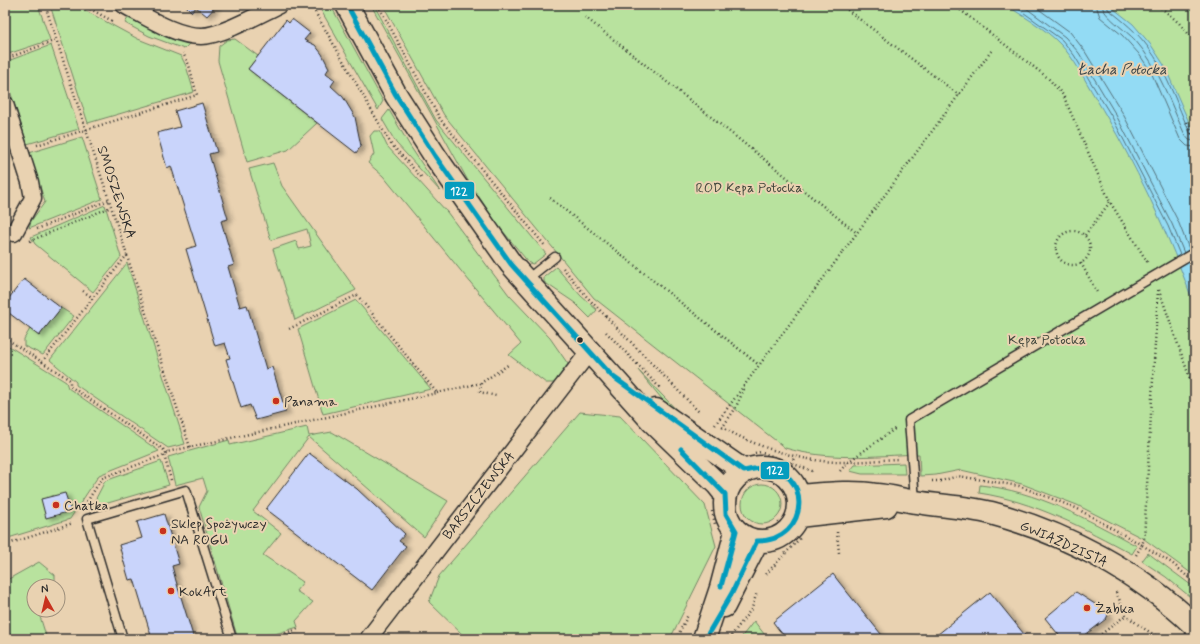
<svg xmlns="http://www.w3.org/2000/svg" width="1200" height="644" font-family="Mynerve,sans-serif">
<defs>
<filter id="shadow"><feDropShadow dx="4.5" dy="2.5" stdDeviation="2" flood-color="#0004"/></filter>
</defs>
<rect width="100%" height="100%" fill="#e9d2b1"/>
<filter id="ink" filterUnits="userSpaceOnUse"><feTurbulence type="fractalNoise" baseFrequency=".025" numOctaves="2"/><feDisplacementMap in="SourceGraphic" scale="8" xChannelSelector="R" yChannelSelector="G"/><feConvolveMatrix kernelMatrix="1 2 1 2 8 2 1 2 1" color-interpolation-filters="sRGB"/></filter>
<g filter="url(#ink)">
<!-- green -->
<path fill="#b8e29e" stroke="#728664" d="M8,5H38L50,40L5,55V9Z
M50,5H75L138,39L181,56L186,66L194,92L88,123Z
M318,5L331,6L383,101L378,110Z
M371,5H374L436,120L546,254L533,264L529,263L497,224L467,179Z
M383,5H1195V576L1144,539L1077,505L1022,484L961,470L936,475L920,476L919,454C873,456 829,461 785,448L594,298L444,115Z
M128,18L168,37L187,41L189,44L184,49L149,36L125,23Z
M235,39L258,56L248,69L317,123L288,150L247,162L218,61L219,46L227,40Z
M51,45L79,129L27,144L5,75V62Z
M389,110L410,146L440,191L396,143L382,119Z
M374,131H380L387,146L447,212L509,295L550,338L568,364L554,383H546L509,355L521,344L383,176L368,163L374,154L370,136Z
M82,137L102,199L29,228L31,221L45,202L29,153Z
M273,163L282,186L356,290L295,320L273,249L296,241L299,249L311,246L307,229L271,240L249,169Z
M105,205L121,257L93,292L35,244L31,237Z
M127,263L185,444L168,448L76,385V382L50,360Z
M556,267L581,296L597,310L590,318L575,303L544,282V277Z
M356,300L431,389L323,414L298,329Z
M61,308L74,316L43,355L24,346V339L30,329L39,336Z
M7,345L66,382L68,388L159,451L99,475L70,519L5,539V346Z
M638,370L689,423L671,410Z
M580,412L620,416L705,505L716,546L673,633L668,639H467L429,602L439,576Z
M307,427L309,436L332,432L448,501L424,537L309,437L253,511L281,533L263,555L303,582L296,591L313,602L296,621L298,627L275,634L237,636L199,507L207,491L203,478L175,485L168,457L229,440L230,445Z
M161,461L169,485L91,508L105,481Z
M904,463L905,474H862L850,471L855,465Z
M742 504a20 20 0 1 1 40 0a20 20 0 1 1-40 0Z
M980,485C1037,491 1087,519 1137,546L1132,554C1084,528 1033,501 979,493Z
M1148,553L1195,588V601L1166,577L1142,561Z
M39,562L55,575V586H34V610H38L47,639H5V581Z
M754,621L768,639H740Z"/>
<!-- water -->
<path fill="#93dbf4" stroke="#6995a4" d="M1006,5H1109L1133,24L1151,45L1164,65L1195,136V308C1170,235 1135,163 1095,97C1084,79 1075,59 1060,44C1045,28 1024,17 1006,5Z"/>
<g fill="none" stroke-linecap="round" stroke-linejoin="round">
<!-- shore -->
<path stroke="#55717b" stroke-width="1" d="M1013,5L1062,40L1074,55L1112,117L1168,226L1180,255
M1022,5L1065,37L1079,53L1116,115L1172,224L1184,253
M1033,5L1070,32L1084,50L1122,112L1178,221L1189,249
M1096,5L1100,17L1122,35L1139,54L1151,72L1180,139L1187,146L1195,147
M1102,5C1102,15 1127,31 1135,40C1159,67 1170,103 1185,135L1189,140L1195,141
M1107,5L1108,9C1123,21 1137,32 1148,47C1167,72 1177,105 1190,133L1195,136"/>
</g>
<!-- building -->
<path fill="#c9d4fb" stroke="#2b2b2b" filter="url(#shadow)" d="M185,5H217L207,16L196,7L192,12Z
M292,19L310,33L304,40L315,45L322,54L329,68L326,73L335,80L331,86L343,97L355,117L361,146L356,153L248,69L286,20L289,23Z
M202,103L217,152L209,154L228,219L221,221L234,265L228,267L240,307L247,305L266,369L272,367L286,412L256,420L250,405L241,408L226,359L230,358L225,343L215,346L186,249L196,246L171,166L167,168L157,133L180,127L175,111Z
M24,279L61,308L39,336L5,310V303Z
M309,453L357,489L405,534L399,541L406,546L372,590L266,509Z
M65,493L71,511L46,518L41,499Z
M164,514L179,564L172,566L176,581L194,639H152L134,579L129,580L119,545L142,538L137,522Z
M833,574L839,582L885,639H787L779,630L773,622Z
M990,592L1028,639H932Z
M1076,592L1106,611L1108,615L1106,619L1080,639H1062L1045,618Z
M292,633L294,639H284L283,636Z"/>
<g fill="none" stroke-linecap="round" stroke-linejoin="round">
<!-- lane casing -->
<g stroke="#2b2b2b" stroke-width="11">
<path id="lane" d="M526,280L555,257
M915,501L909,420L1195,252
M123,639L87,519L186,490L232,639"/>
</g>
<!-- street casing -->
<g stroke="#2b2b2b" stroke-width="19">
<path id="street" d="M124,5C147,17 175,36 201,36C221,36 260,14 279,5
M5,104L30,182L33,198L14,233
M368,639L589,352"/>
</g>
<!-- secondary casing -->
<g stroke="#2b2b2b" stroke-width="25">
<path id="secondary" d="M347,5L396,95L435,156L511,264L651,420L717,484L725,494
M656,410L744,471
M725 504a37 37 0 1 1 74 0a37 37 0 1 1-74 0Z
M799,496C825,494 852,491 877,495C890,496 903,500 916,502C941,506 967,507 991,513C1066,533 1139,572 1195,626
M798,516L886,506
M724,606L757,541
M704,639L721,588L736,531"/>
</g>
<!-- path -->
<path stroke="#2b2b2b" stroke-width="2.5" stroke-dasharray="1 3" stroke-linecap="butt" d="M83,5L114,22
M311,5L391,144L423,179
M378,5L440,119L546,247
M841,5L959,95
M954,5L1048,78L1063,95L1110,202L1148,263
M1158,5L1179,23L1195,41
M585,17L857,233
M5,59L56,40
M1187,122L1195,141
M37,145L197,95L189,65L183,53
M550,198L759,365
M37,229L109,200
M1056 248a17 17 0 1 1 34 0a17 17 0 1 1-34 0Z
M1085,235L1110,202
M30,241L111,207
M127,256L190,447
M1081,263L1098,294
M563,268L587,297L699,412
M1158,290L1144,539L1142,545L1172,563L1195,583
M1159,290L1195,393
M83,291L93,298
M606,332L661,389
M5,338L70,380V386L167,452
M42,362L127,255L45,5
M481,383L480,392L496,396
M437,393L481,383L508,365
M715,425L992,50
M722,427C753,446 802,462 839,462C859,462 879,460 898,459
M722,428L735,409L745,387
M755,453L761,452L815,472
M840,471L848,462L896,428
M786,474L795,456
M171,480L164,455L167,452L437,393L357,295L289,329
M932,481H941L958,476L1019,486L1076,508L1142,545L1136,555
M85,505L102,478L164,455
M712,511L715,524
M837,532L839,553
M5,545L73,523
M766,574L801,537
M1116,592L1126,615L1140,626L1161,639
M905,636L907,639
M246,639L273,637L298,629
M676,639L688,615
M729,639L752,608L757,592
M1095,639L1126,615"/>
<!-- lane -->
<use href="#lane" stroke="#e9d2b1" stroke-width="8"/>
<!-- street -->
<use href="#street" stroke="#e9d2b1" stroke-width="16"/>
<!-- secondary -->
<use href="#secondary" stroke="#e9d2b1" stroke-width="22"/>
<!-- bus-1 casing -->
<g stroke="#e9d2b1" stroke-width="8">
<path id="bus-1" d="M347,5L396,95L435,156L511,264L612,376L744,471C750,470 756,468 762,468C812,467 812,541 757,541L732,593L705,639
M681,449L725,494L726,514L736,531L721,586"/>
</g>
<!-- bus-1 -->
<use href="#bus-1" stroke="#049cbe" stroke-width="5"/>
</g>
</g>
<!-- markers -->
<circle fill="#2b2b2b" stroke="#e9d2b1" stroke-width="1.5" cx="580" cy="340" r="3.5"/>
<g fill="#c8321e" stroke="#e9d2b1" stroke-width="1.5">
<circle cx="276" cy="401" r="4"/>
<circle cx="56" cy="505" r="4"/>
<circle cx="163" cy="531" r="4"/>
<circle cx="171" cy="591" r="4"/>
<circle cx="1087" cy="608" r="4"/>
</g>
<g text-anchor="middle" stroke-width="4" stroke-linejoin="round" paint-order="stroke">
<!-- park labels -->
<g font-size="14" fill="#40463c" stroke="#e9d2b1">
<text x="749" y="192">ROD Kępa Potocka</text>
<text x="1047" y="344">Kępa Potocka</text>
</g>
<!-- street labels -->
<g font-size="14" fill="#2b2b2b" stroke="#e9d2b1">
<text transform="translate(117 192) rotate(72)" y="5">SMOSZEWSKA</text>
<text transform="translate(478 495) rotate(-52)" y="5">BARSZCZEWSKA</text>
<text transform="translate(1064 543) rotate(24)" y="5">GWIAŹDZISTA</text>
</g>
<!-- poi labels -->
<g font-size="14" fill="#2b2b2b" stroke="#e9d2b1" text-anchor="start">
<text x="284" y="406">Panama</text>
<text x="64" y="510">Chatka</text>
<text x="171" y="528">Sklep Spożywczy<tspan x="171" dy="16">NA ROGU</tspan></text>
<text x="179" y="596">KokArt</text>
<text x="1095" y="613">Żabka</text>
</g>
<!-- water labels -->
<g font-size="15" font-style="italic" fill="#3b4549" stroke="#e9d2b1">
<text x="1122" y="74">Łacha Potocka</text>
</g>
</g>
<g stroke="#e9d2b1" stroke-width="1.5">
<rect x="444" y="181" width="31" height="19" rx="4" fill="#049cbe"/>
<rect x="760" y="461" width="30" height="19" rx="4" fill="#049cbe"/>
</g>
<g font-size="11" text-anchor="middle" font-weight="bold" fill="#fff">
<text x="459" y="195">122</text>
<text x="775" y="474">122</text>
</g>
<!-- margin -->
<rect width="1200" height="644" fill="none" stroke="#e9d2b1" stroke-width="20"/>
<rect x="10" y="10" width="1180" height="624" fill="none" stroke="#2b2b2b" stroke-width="1.5" filter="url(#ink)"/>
<!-- north arrow -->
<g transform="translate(46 598) rotate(352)"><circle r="19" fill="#e9d2b1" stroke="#9d8f7b"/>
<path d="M0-3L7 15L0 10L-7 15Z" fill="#c8321e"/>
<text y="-6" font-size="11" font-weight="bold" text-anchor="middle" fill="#2b2b2b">N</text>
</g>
</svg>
